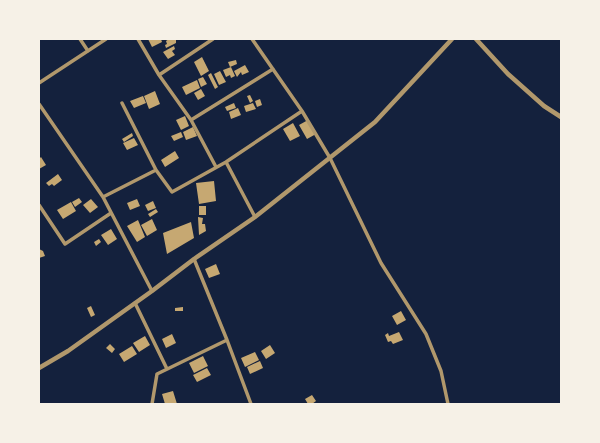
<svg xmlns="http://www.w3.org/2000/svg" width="600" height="443" font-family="Jost,sans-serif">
<rect width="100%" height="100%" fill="#14213d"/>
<!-- building -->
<path fill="#c6a872" d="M148,39H161L162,42L152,47Z
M169,39H176V43L166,48L165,45L167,44L166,41Z
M174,46L175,49L172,51L175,55L168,59L163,52Z
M202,57L209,71L201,76L194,62Z
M236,60L237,64L230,67L228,62Z
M245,65L249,72L242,75L241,72L237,77L234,71Z
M231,67L235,76L231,78L230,75L226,77L223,70Z
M220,71L226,82L219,85L214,74Z
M211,73L218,87L215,89L208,75Z
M203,77L207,84L201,87L198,79Z
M197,80L200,88L186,95L182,87Z
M201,89L205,96L198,100L194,93Z
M155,91L160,104L149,109L144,96Z
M250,95L253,101L250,103L247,96Z
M143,96L146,103L134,108L130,101Z
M260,99L262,105L257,107L255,101Z
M234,103L236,108L227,111L225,107Z
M253,103L256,109L246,112L244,106Z
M238,108L241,115L231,119L229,112Z
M185,116L189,126L181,130L176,120Z
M308,120L316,134L307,139L299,125Z
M293,123L300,136L290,141L283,129Z
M193,127L197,136L186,140L183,132Z
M181,132L183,137L174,141L171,136Z
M132,133L133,136L124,142L122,139Z
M134,138L138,145L127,150L123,143Z
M175,151L179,158L165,167L161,160Z
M41,157L46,165L39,169V159Z
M58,174L62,180L54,186L52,184L49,186L46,183Z
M214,181L216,201L199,204L196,183Z
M79,198L82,202L75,207L72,202Z
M91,199L98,207L90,213L83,205Z
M137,199L140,206L130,210L127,203Z
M153,201L156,208L148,211L145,205Z
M71,202L76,211L63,219L57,210Z
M199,206H206V215H199Z
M156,209L158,212L150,217L148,214Z
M198,217L203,218L202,224H205L206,231L199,235Z
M152,219L157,230L147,236L141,225Z
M138,220L145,237L137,242L127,226Z
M191,222L194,238L167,254L163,233Z
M111,229L117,239L108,245L101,235Z
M99,239L101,242L96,246L94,242Z
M39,249L43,251L45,256L39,258Z
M216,264L220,274L209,278L205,269Z
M91,306L95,315L91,317L87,308Z
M183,307V311H175V308Z
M401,311L406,320L397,325L392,316Z
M399,332L403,340L393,344L391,341L388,342L385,335L388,333L389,336Z
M172,334L176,343L166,348L162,339Z
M145,336L150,345L139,352L133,343Z
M110,344L115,349L112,353L106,348Z
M270,345L275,353L266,359L261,351Z
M132,346L137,354L124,362L119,354Z
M255,352L259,360L245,367L241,358Z
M203,356L208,366L194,373L189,363Z
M260,361L263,368L250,374L247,367Z
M207,368L211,375L197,382L193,375Z
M173,391L177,404H165L162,394Z
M312,395L316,401L312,404H308L305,399Z"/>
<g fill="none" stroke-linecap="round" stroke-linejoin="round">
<!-- minor -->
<path stroke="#b1986c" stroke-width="3.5" d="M80,39L88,51
M138,39L159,75L191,120L216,167
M252,39L302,111L330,158L381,263L426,334L441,371L448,404
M159,75L213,39
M39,83L106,39
M122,103L156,170L172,192L226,162L302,111
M39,104L103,197L152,291
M191,120L273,69
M226,162L255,217
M103,197L156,170
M39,205L65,244L111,213
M194,259L227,340L251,404
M135,303L167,369
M152,404L157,374L227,340"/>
<!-- tertiary -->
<path stroke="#b1986c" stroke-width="4.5" d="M476,39L508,74L544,106L561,117
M39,368L68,351L152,291L194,259L255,217L375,122L452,39"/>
</g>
<!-- border -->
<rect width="600" height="443" fill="none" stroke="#f6f1e7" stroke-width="80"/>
</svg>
